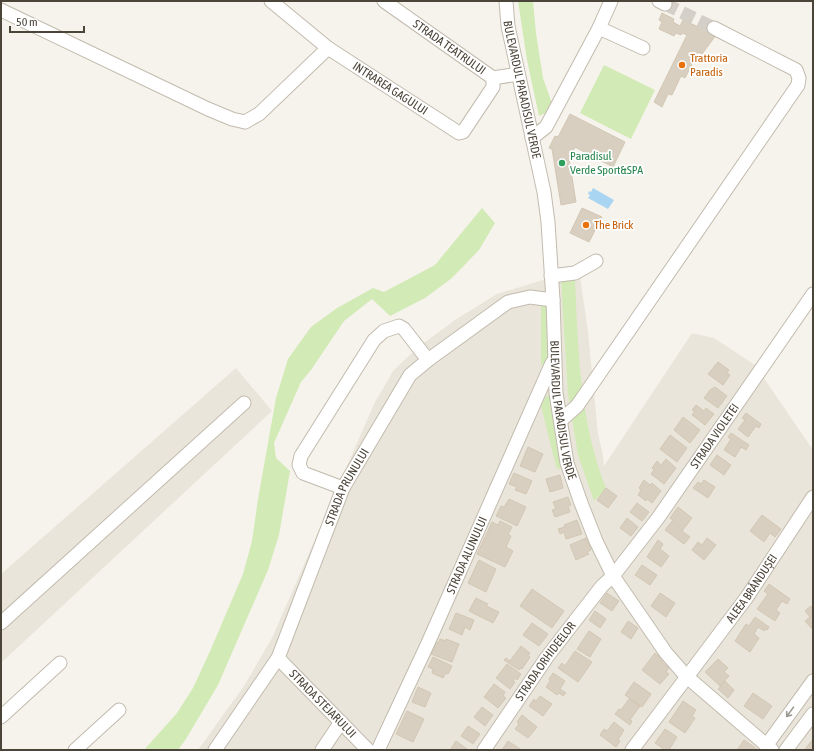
<svg xmlns="http://www.w3.org/2000/svg" width="814" height="751" font-family="'Asap Condensed',sans-serif">
<rect width="100%" height="100%" fill="#f6f3ec"/>
<!-- residential -->
<path fill="#eae5da" d="M579,269L588,332L598,434L603,455L604,466L692,333L714,338L755,365L813,450V750H198L244,686L272,638L374,404L393,371L417,348L455,320L497,294Z
M236,368L272,411L1,663V574Z"/>
<!-- green -->
<path fill="#d2eab5" d="M518,1H533L536,33L543,78L554,109L539,116L527,60Z
M604,65L655,90L631,139L580,113Z
M482,208L495,223L479,250L452,278L425,298L390,316L372,299L344,321L311,370L301,382L274,443L276,458L290,471L279,535L268,570L218,685L186,739L178,750H144L177,713L193,688L211,649L243,574L252,541L258,499L276,398L288,359L311,327L337,308L373,288L384,292L435,265Z
M575,280C578,348 580,424 606,488L594,501L578,455L568,394L561,281Z
M552,292V354L541,366V294Z
M546,396H553L564,468L558,469L556,466L541,406Z"/>
<!-- water -->
<path fill="#a9d4f2" d="M593,188L614,200L608,209L588,198L590,195L588,194L589,191L591,192Z"/>
<!-- building -->
<path fill="#d8cfc1" stroke="#d3c7b4" d="M662,13L674,19L673,22L680,26L683,20L716,35L702,54L698,52L685,78L681,76L672,95L668,94L662,107L654,102L687,35L682,33L681,35L676,33L674,36L659,29L662,22L659,20Z
M570,114L625,142L613,167L575,147L569,159L576,202L561,205L552,149L549,148L555,136L558,137Z
M582,208L602,217L589,242L570,233Z
M718,362L729,370L727,373L730,375L723,385L708,374Z
M715,387L727,396L718,408L704,398L710,390Z
M696,405L704,411L706,408L714,414L705,425L692,415L695,411L692,410Z
M746,413L761,424L759,428L756,426L748,437L738,429L745,420L742,418Z
M683,417L700,430L690,443L674,430Z
M731,433L749,445L746,450L741,447L735,457L724,450L731,439L728,437Z
M670,435L687,448L677,462L660,449Z
M528,447L543,454L535,472L520,466Z
M717,455L731,465L724,475L710,465Z
M666,459L676,468L664,484L651,474L654,470L652,468L657,461L661,465Z
M514,473L532,481L526,494L515,490L517,487L509,484Z
M560,475L563,488L550,492L546,479Z
M644,480L650,485L652,483L661,491L652,503L647,499L646,501L638,495L641,490L639,488Z
M704,480L715,487L708,498L693,488L698,482L701,484Z
M606,488L617,496L608,508L597,500Z
M568,497L571,505L568,506L570,512L555,517L552,510L556,509L553,502Z
M509,499L526,507L517,526L496,516L501,506L504,507Z
M637,503L649,512L642,521L630,512Z
M678,507L692,518L682,531L690,537L684,544L665,530L673,520L670,518Z
M762,515L781,529L775,537L770,533L764,542L750,531Z
M627,518L638,527L631,536L620,528Z
M577,520L582,534L566,539L564,532L560,534L558,529L565,527L564,525Z
M500,521L512,527L508,535L511,536L506,547L513,551L505,567L477,554L492,522L498,525Z
M586,538L591,550L587,552L589,554L576,560L570,545Z
M707,538L716,545L704,560L692,550L698,542L702,545Z
M658,540L663,544L660,549L669,556L661,567L647,557Z
M479,560L496,569L486,592L468,583Z
M642,565L657,575L650,585L635,575Z
M769,584L790,599L787,604L782,601L776,610L780,613L775,621L757,609L768,594L764,591Z
M532,589L564,611L552,628L520,606Z
M607,593L619,601L612,611L600,603Z
M660,593L675,603L666,617L651,606Z
M476,598L488,604L486,606L499,612L493,623L469,611Z
M811,606L813,608V630L805,621L810,617L805,611Z
M595,611L606,619L600,628L589,620Z
M456,613L474,620L470,630L465,627L462,635L449,629Z
M755,617L769,627L767,630L766,629L764,631L758,627L754,634L759,638L750,652L735,641L746,624L749,626Z
M628,621L638,628L631,639L621,632Z
M532,623L548,634L539,646L523,635Z
M589,631L601,639L590,657L577,649Z
M440,639L446,641V639L459,644L452,662L431,654L436,642L438,643Z
M521,646L530,653L528,656L530,657L522,669L521,668L519,670L504,660L506,658L510,661Z
M575,651L592,662L578,682L558,668L562,663L565,666Z
M655,653L664,660L662,662L669,668L666,672L669,674L660,684L642,670Z
M433,657L452,666L448,674L446,673L443,678L432,673L433,669L428,667Z
M718,659L728,668L724,672L729,676L720,686L705,672Z
M507,664L521,674L517,680L515,678L513,681L515,682L510,689L496,678Z
M553,673L565,681L560,689L566,693L563,696L559,693L557,695L546,687L550,681L549,679Z
M725,681L734,690L728,698L718,689Z
M634,682L651,694L642,707L625,695Z
M494,684L505,692L503,696L506,698L498,708L484,697Z
M418,687L431,693L425,707L412,702Z
M753,693L772,706L763,719L744,706Z
M540,696L552,704L543,716L529,706L534,699L536,701Z
M629,699L640,706L630,720L632,721L630,725L615,714L619,709L621,710Z
M683,701L696,710L692,716L695,718L685,733L669,722Z
M482,707L493,715L485,726L474,717Z
M407,711L424,719L413,742L396,734Z
M522,715L537,727L528,738L515,729L519,724L517,722Z
M614,722L624,730L618,740L620,741L616,747L600,735L604,729L607,731Z
M468,726L480,734L473,744L461,736Z
M665,729L677,737L669,750H665L655,743Z
M813,739V750H806L805,749Z
M744,740L758,750H737Z
M456,741L467,749L466,750H450Z
M508,741L520,749V750H502Z"/>
<g fill="none" stroke-linecap="round" stroke-linejoin="round">
<!-- minor-tunnel -->
<path stroke="#d4d0c8" stroke-width="13" stroke-dasharray="13 6" stroke-linecap="butt" d="M665,4L714,28"/>
<!-- minor casing -->
<g stroke="#c2bbae" stroke-width="15">
<g id="minor">
<path id="s1" d="M271,1L328,48L459,133L463,132L493,87V78"/>
<path id="s2" d="M384,1L493,78"/>
<path id="s3" d="M506,1L508,26L544,192L548,222L553,300L556,393L567,463L581,503L596,541L613,576L666,653L686,676L772,750"/>
<path d="M659,1L665,4"/>
<path d="M1,10L208,109L232,119L245,122L259,114L328,48"/>
<path d="M599,28L643,48"/>
<path d="M493,78L518,74"/>
<path d="M532,138L546,127L599,28L611,1"/>
<path d="M551,276L575,273L596,261"/>
<path d="M561,420L577,406L798,85L799,78L796,70L714,28"/>
<path d="M343,488L303,473L299,465L301,456L374,340L384,331L399,326L404,329L428,360"/>
<path d="M1,623L244,403"/>
<path id="s4" d="M278,658L368,750"/>
<path d="M1,717L60,663"/>
<path d="M766,746L813,681"/>
<path d="M75,750L119,710"/>
<path id="s5" d="M215,750L278,658L343,488L410,375L428,360L508,302L530,297L553,300"/>
<path d="M322,750L341,722"/>
<path id="s6" d="M378,750L428,643L552,363"/>
<path id="s7" d="M484,750L547,657L602,586L613,576L658,518L813,294"/>
<path id="s8" d="M632,750L747,597L813,497"/>
<path d="M786,750L813,714"/>
</g>
</g>
<!-- minor -->
<use href="#minor" stroke="#fff" stroke-width="13"/>
</g>
<!-- one-way arrows -->
<defs><path id="oneway-shaft" d="M-6 0H5M1.5-3L5.5 0L1.5 3" fill="none" stroke-width="1.6" stroke-linecap="round" stroke-linejoin="round"/></defs>
<use stroke="#9c9892" href="#oneway-shaft" transform="translate(790 712) rotate(126)"/>
<!-- markers -->
<g fill="#e8710a" stroke="#fff" stroke-width="1.5">
<circle cx="682" cy="65" r="4"/>
<circle cx="586" cy="225" r="4"/>
</g>
<circle fill="#2e9e5b" stroke="#fff" stroke-width="1.5" cx="562" cy="163" r="4"/>
<g text-anchor="middle" stroke-width="3.5" stroke-linejoin="round" paint-order="stroke">
<!-- street labels -->
<g font-size="12" fill="#4b4439" stroke="#fff">
<text dy="4" stroke="none"><textPath href="#s2" startOffset="80">STRADA TEATRULUI</textPath></text>
<text dy="4" stroke="none"><textPath href="#s1" startOffset="148">INTRAREA GAGULUI</textPath></text>
<text dy="4" stroke="none"><textPath href="#s3" startOffset="90">BULEVARDUL PARADISUL VERDE</textPath></text>
<text dy="4" stroke="none"><textPath href="#s3" startOffset="414">BULEVARDUL PARADISUL VERDE</textPath></text>
<text dy="4" stroke="none"><textPath href="#s7" startOffset="390">STRADA VIOLETEI</textPath></text>
<text dy="4" stroke="none"><textPath href="#s5" startOffset="296">STRADA PRUNULUI</textPath></text>
<text dy="4" stroke="none"><textPath href="#s6" startOffset="214">STRADA ALUNULUI</textPath></text>
<text dy="4" stroke="none"><textPath href="#s8" startOffset="201">ALEEA BRÂNDUȘEI</textPath></text>
<text dy="4" stroke="none"><textPath href="#s7" startOffset="108">STRADA ORHIDEELOR</textPath></text>
<text dy="4" stroke="none"><textPath href="#s4" startOffset="64">STRADA STEJARULUI</textPath></text>
</g>
<!-- food labels -->
<g font-size="12" fill="#c56008" stroke="#fff" text-anchor="start">
<text x="690" y="62">Trattoria<tspan x="690" dy="14">Paradis</tspan></text>
<text x="594" y="229">The Brick</text>
</g>
<!-- leisure labels -->
<g font-size="12" fill="#27864d" stroke="#fff" text-anchor="start">
<text x="570" y="160">Paradisul<tspan x="570" dy="14">Verde Sport&amp;SPA</tspan></text>
</g>
</g>
<!-- border -->
<rect width="814" height="751" fill="none" stroke="#4b4439" stroke-width="4"/>
<!-- scale -->
<path d="M10 26v6h74v-6" fill="none" stroke="#4b4439" stroke-width="2"/>
<text x="16" y="26" font-size="12" fill="#4b4439" stroke="#ffffff" stroke-width="3" paint-order="stroke">50 m</text>
</svg>
